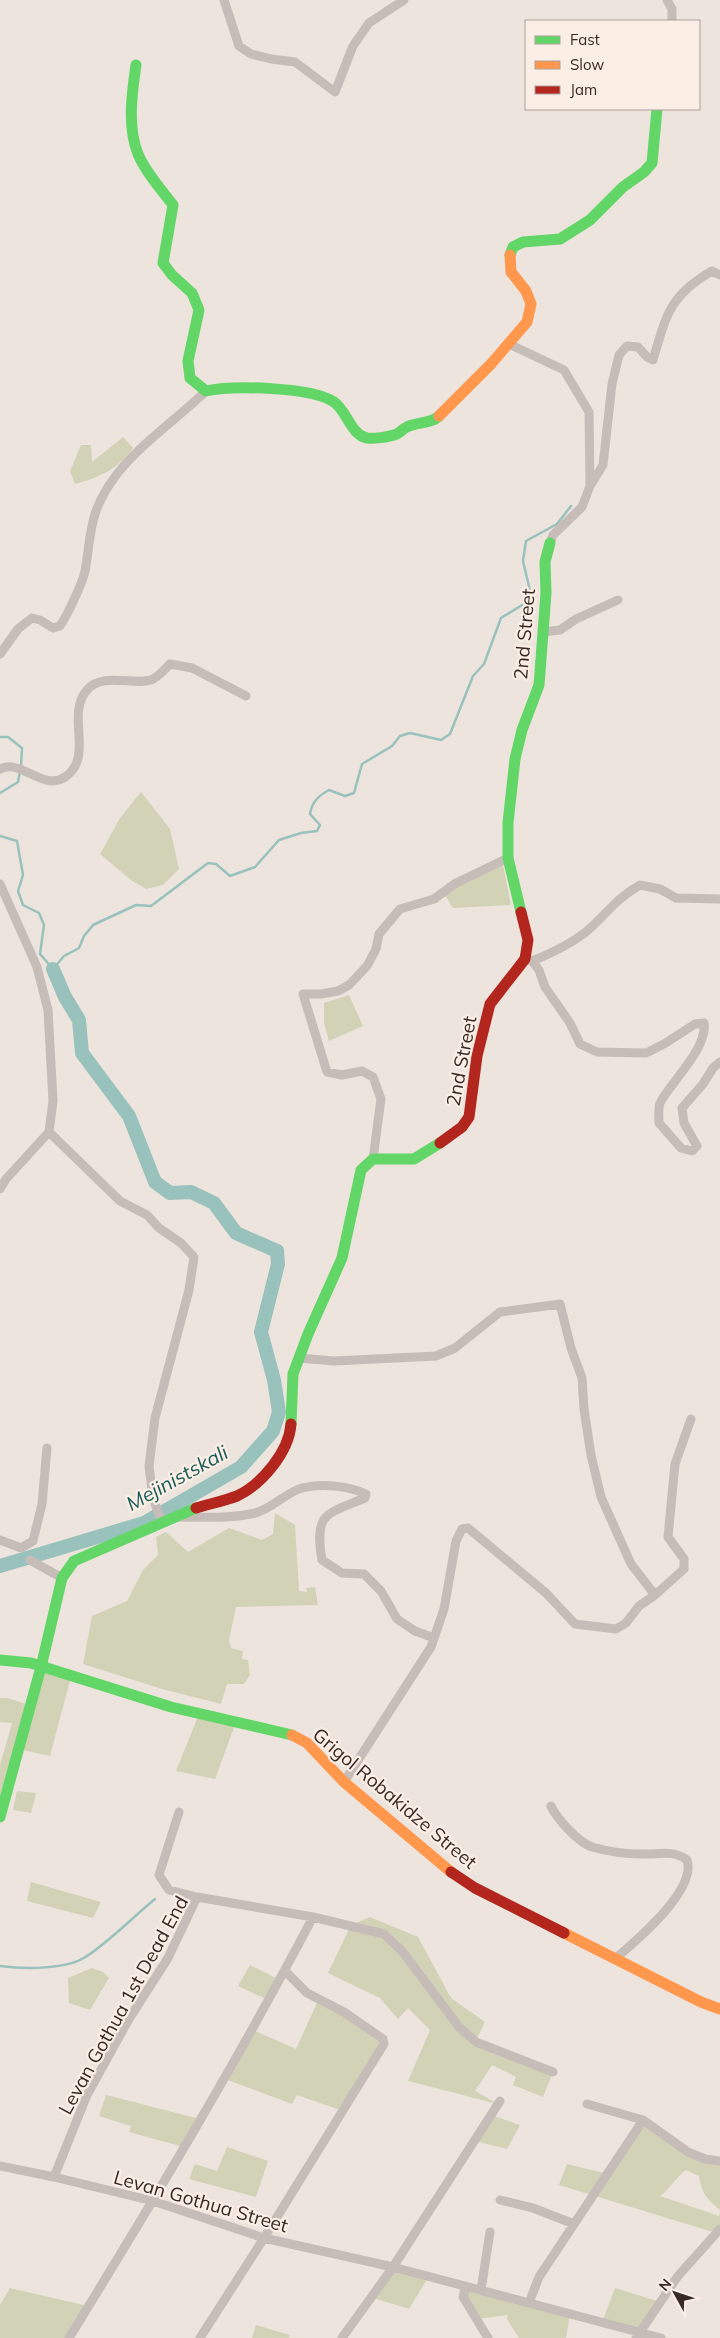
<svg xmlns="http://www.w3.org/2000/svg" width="720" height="2338" font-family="Mulish,sans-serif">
<rect width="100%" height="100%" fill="#eee4de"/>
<!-- green -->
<path fill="#d2d2b7" d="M123,437L133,448C117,470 100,477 75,484L70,471L81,445H91L92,462Z
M141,792L170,829L179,869L163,885L146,889L131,880L100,854L120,818Z
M503,865L511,905L453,908L444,894L467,880Z
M349,995L363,1026L329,1041L324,1023V1003Z
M275,1513L295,1525L299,1591L307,1592L306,1588L315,1587L318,1605L236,1607L229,1640L231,1648L243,1651L242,1659L248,1660L250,1675L244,1684H227L221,1704L162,1689L83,1664L92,1616L127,1601L143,1570L158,1555L156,1537L166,1532L188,1552L229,1528L262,1540L273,1534Z
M41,1667L71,1677L50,1756L18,1749L0,1817V1765L12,1723L0,1722V1698H7L30,1705Z
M199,1714L236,1722L215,1779L176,1771Z
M17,1791L36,1793L31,1813L13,1810Z
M31,1882L101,1902L93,1918L27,1901Z
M370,1917L418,1937L451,1998L485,2022L476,2041L553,2072L543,2097L513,2085L516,2077L492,2065L475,2091L498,2104L408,2081L430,2030L408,2008L398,2019L380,1998L328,1973L351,1925Z
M250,1965L280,1980L268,2000L238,1986Z
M92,1968L103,1972L109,1978L90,2010L69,2003L68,1978Z
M317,2003L342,2015L380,2043L340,2110L297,2095L292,2104L225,2079L253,2030L296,2049Z
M106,2095L200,2119L184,2147L129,2132L131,2126L99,2116Z
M491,2115L520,2125L507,2149L475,2141Z
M643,2120L688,2152L720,2161V2210C707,2200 701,2192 699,2176L686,2170C675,2178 671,2188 660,2196L719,2216L720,2211V2229L716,2233L559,2185L567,2164L608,2174Z
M227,2147L268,2161L256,2197L189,2179L195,2164L217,2171Z
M393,2267L429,2276L409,2309L370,2297Z
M466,2286L570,2314L566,2338H519L507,2319L508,2315L476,2319L463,2297Z
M10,2288L88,2306L69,2338H0V2305Z
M615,2288L660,2302L640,2332L602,2322Z
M256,2325L290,2335L289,2338H252Z"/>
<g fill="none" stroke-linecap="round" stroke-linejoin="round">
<!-- stream -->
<path stroke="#99c2bc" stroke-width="2.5" d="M0,737H8L22,748L21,766
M0,793L18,782L20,771
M0,836L17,841L23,875L18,891L23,905L39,913L44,925L40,954L53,969L64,956L79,948L84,936L93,925L136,905L151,906L208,863L216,864L230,876L255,867L279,840L301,833L317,831L320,825L310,814C312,802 318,796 329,790L345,796L354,793L362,764L392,746L400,736L410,733L441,740L450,734L473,676L484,664L501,618L532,599L523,561L526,541L557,524L571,506
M0,1966C24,1969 67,1970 87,1956C111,1940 133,1917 155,1899"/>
<!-- river -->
<path stroke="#99c2bc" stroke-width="14" d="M0,1566L144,1523L241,1467L273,1431L279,1412L274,1380L261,1332L278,1264L277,1251L236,1233L214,1203L191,1192L170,1193L155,1182L129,1116L82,1053L79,1020L65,997L53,969"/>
<!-- street -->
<path stroke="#c6bcb8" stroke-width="9" d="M224,0L239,46L251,54L271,59L295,62L335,92L353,46L369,23L404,0
M667,0L672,9V21
M509,344L564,370L589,412L590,486L582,507L553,535L550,543
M590,486L603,465L612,384L619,355L627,346L638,347L647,357L653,360C666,315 670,295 712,271L720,275
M543,632L560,630L576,619L618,600
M0,654L18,629L32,618L40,620L53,628L60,626C67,616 83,582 85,571C89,550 89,531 96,511C115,459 168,428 206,391
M0,769C21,758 43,792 65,777C95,757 65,715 87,690C103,671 137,687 153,679C159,676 165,669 170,664L192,668L246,696
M0,884L37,967L48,1010L53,1101L49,1132L6,1179L0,1189
M525,959L532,961L539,970L545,987L570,1023L580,1044L597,1052L646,1053L664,1044L695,1024L704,1023C708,1048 671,1082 660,1103C658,1108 659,1117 659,1123L681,1148L692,1151L697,1146L684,1123L682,1108L703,1084L713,1068L720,1062
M532,961C552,953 571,944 587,931C607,914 615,899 640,885L660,889L676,898L720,899
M49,1132L120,1201L147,1215L159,1228L181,1243L194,1257L189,1290L155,1418L149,1466L153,1498L162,1523
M373,1159L381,1099L373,1077L362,1071L342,1075L327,1072L303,994H321L338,991L349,985L367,966L376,949L379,934L400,909L434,899L456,883L508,858
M299,1358L334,1361L436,1356L455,1348L500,1312L560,1304L571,1348L582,1378L584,1409L591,1455L601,1497L631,1564L655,1595L684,1569V1559L668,1537L675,1464L691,1419
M178,1517C203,1517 230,1519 255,1513C272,1509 285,1493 302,1488C321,1483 349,1486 366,1494L365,1498C326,1514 314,1513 322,1560L342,1573L364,1574L381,1591L397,1619L415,1631L434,1638
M0,1540L21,1548L33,1541L42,1504L47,1448
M30,1560L62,1578
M344,1782L431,1647L444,1609L456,1541L462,1529L468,1528L546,1593L575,1624L616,1629L626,1623L639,1606L655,1595
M551,1806C557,1819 578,1842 592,1847C606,1851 627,1854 642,1854C659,1855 672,1849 687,1860C697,1890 636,1941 616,1958
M179,1812L159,1875L169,1890L197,1897
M587,2104L643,2120L688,2152L705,2159L720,2161
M0,2166L54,2177L153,2201L264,2238L393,2267L661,2338
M54,2177L87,2095L129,2019L168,1958L197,1897L313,1917L384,1934L402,1951L459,2027L476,2042L553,2072
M500,2200L533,2208L574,2224
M466,2286L463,2297L488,2338
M481,2290L490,2232
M529,2303L539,2277L643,2120
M69,2338C154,2200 238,2060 313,1917
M200,2338L264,2238L384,2044L383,2039L344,2012L307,1993L285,1971
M342,2338L393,2267L500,2101
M636,2338L678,2276L720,2229"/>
<!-- fast -->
<path stroke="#63d668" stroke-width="11" d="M136,65C132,93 127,127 138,154C146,173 161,189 173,205L163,263L172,275L192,293L199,310L188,361L190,378L206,391C232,385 312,387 334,402C347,411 351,435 367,438C374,439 388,437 394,435C399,434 402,429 407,427C417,422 431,424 439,416
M510,255L513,247L523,242L560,239L590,220L623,187L644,172L652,163L657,109
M521,912L508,858V823L515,759L522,730L539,685L546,593L545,562L550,543
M291,1424L293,1374L308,1334L342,1258L361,1170L373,1159H414L440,1143
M0,1660L31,1663L171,1707L292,1735
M0,1817L41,1667L62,1578L74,1561L196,1508"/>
<!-- slow -->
<path stroke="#ff974d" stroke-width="11" d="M439,416L491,364L527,322L531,304L526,291L511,272L510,255
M292,1735L307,1743L344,1782L451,1872
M564,1933L701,2002L720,2009"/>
<!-- jam -->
<path stroke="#b3261e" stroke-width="11" d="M440,1143L462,1127L469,1117L477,1056L490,1004L525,959L528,940L521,912
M196,1508C209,1504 224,1501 237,1496C262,1484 289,1452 291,1424
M451,1872L475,1888L564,1933"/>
</g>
<g text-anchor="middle" stroke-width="4.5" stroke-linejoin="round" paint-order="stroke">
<!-- street labels -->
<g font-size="19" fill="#372926" stroke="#fbeee5">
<text transform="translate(524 634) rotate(-85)" y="7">2nd Street</text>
<text transform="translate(461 1061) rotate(-79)" y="7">2nd Street</text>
<text transform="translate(395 1798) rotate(40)" y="7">Grigol Robakidze Street</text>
<text transform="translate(123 2005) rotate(-61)" y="7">Levan Gothua 1st Dead End</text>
<text transform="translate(201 2201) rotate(16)" y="7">Levan Gothua Street</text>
</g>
<!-- water labels -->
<g font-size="20" font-style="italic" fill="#175c57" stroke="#fbeee5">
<text transform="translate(177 1478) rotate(-29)" y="7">Mejinistskali</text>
</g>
</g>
<!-- legend -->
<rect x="525" y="20" width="175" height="90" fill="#fbeee5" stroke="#ad9f99"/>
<rect x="535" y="36" width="25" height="8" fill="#63d668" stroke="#ad9f99"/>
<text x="570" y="45" font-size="15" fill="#372926">Fast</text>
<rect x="535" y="61" width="25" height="8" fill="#ff974d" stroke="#ad9f99"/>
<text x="570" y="70" font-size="15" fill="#372926">Slow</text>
<rect x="535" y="86" width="25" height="8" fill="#b3261e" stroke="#ad9f99"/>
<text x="570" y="95" font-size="15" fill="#372926">Jam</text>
<!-- north arrow -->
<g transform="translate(675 2293) rotate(310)" stroke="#fbeee5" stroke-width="4" paint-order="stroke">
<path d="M0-4L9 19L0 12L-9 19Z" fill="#372926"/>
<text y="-8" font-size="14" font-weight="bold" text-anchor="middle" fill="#372926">N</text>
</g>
</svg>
